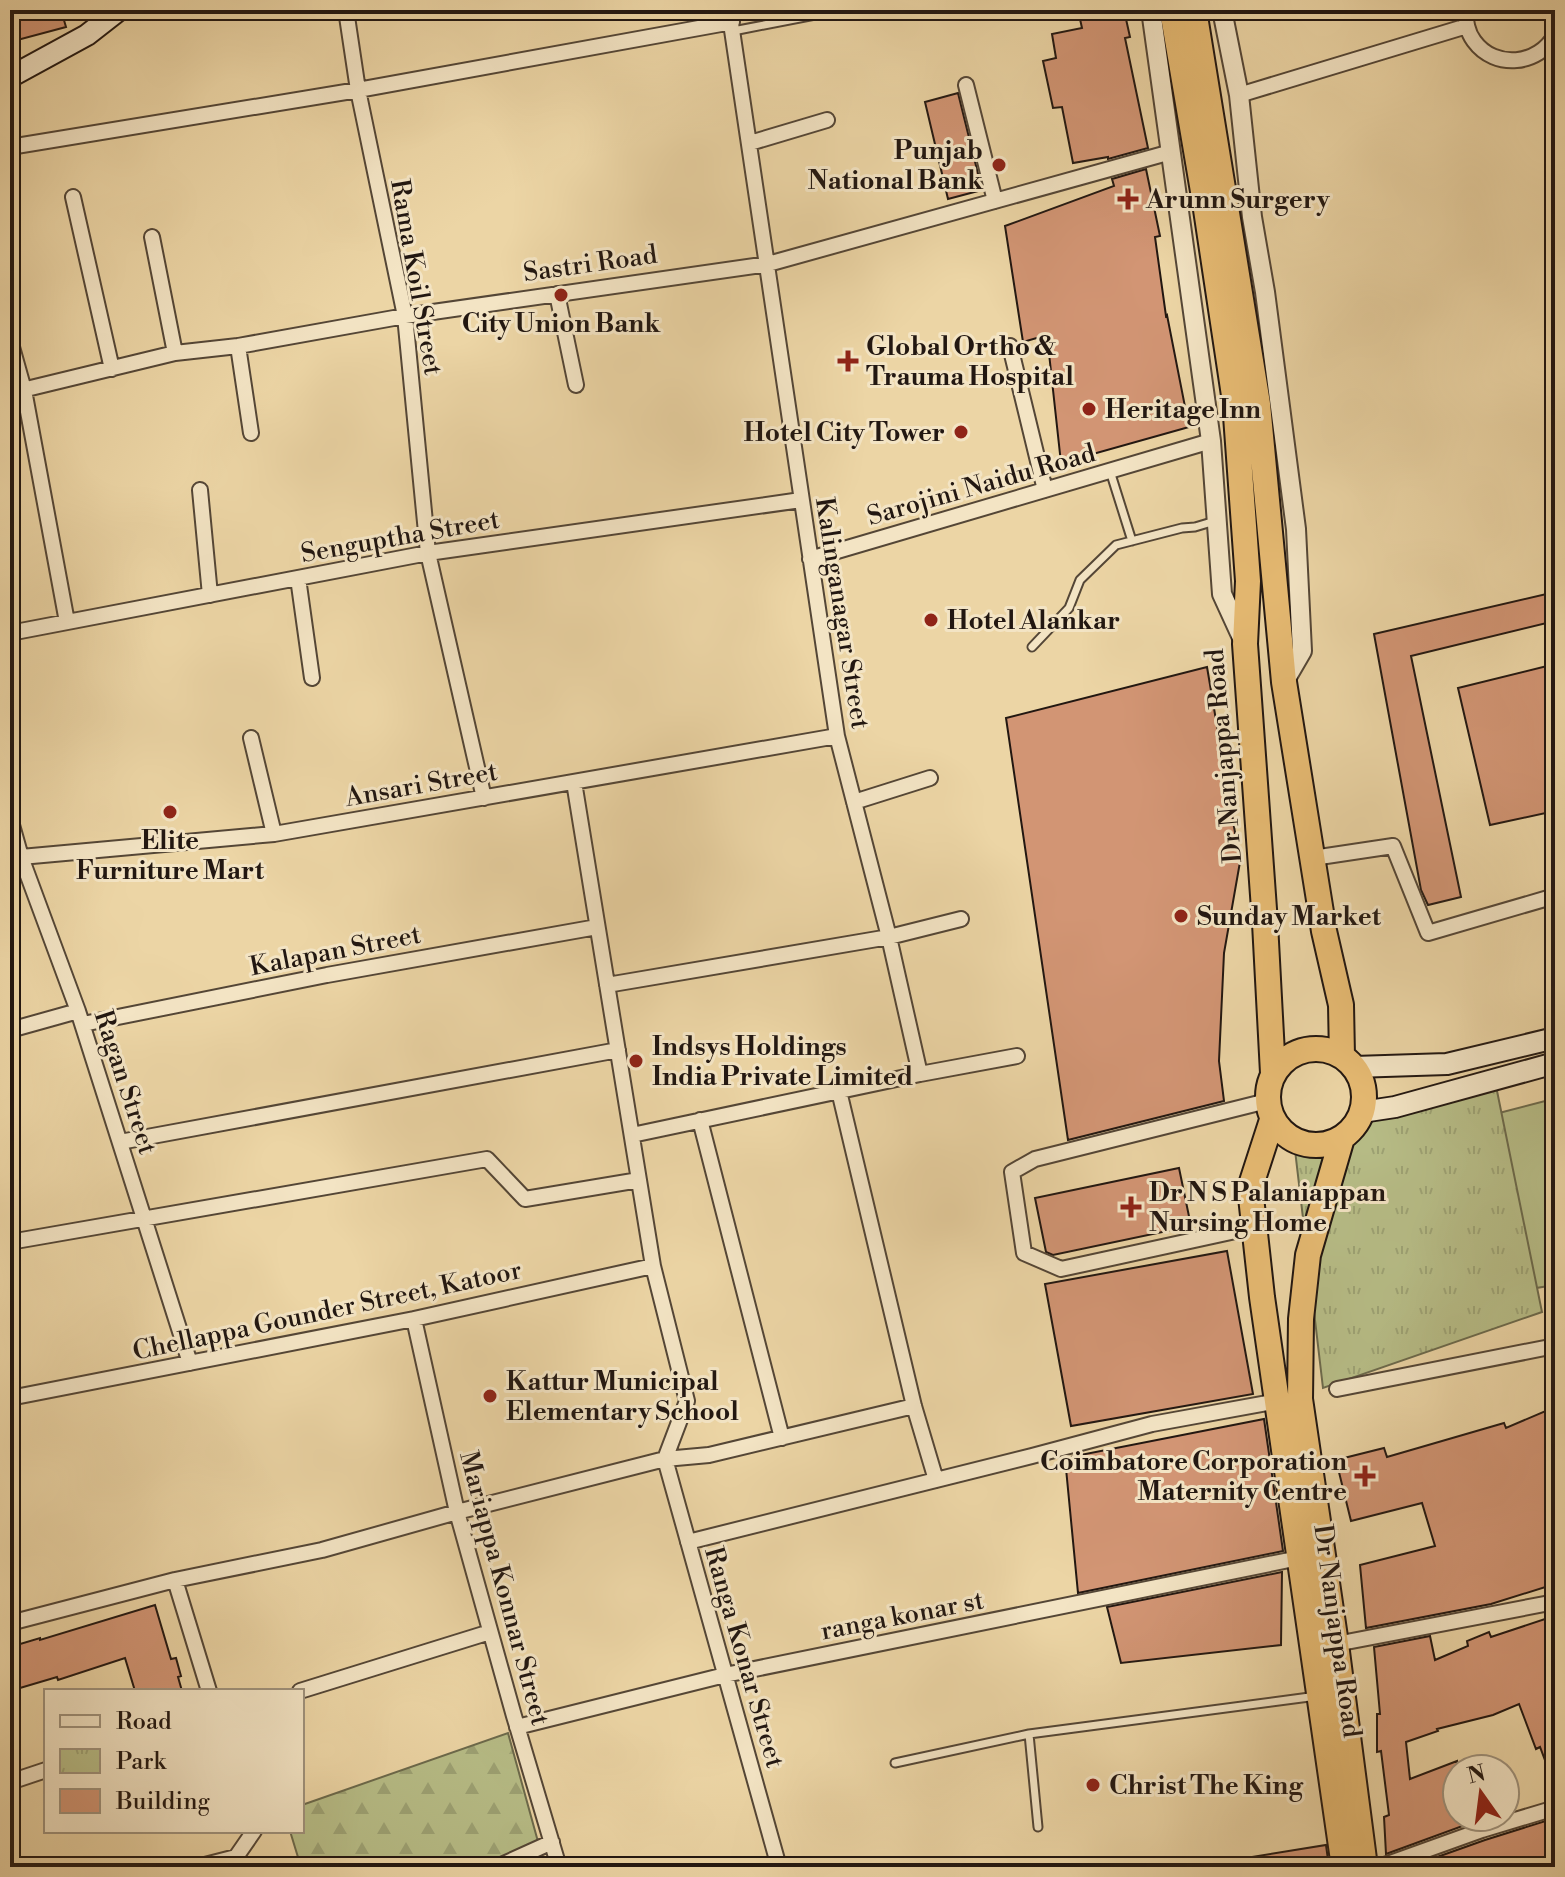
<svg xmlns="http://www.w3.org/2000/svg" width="1565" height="1877" font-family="'Libre Bodoni',serif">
<defs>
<pattern id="forest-firs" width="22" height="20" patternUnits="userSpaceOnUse" patternTransform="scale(2)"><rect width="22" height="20" fill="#b7bd87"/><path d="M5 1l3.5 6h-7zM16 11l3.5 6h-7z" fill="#9da274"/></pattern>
<pattern id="park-tufts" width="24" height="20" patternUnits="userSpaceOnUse" patternTransform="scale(2)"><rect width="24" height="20" fill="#b7bd87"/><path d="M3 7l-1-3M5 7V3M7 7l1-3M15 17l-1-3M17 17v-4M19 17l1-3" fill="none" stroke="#9da274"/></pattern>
</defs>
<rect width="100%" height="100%" fill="#ecd5a5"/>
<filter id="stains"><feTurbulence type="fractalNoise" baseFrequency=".0025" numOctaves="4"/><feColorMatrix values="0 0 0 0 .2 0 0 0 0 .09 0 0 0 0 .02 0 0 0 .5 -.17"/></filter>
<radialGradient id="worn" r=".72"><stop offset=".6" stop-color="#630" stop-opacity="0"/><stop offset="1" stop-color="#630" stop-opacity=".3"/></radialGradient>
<!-- grass -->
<path fill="#b7bd87" stroke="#6c6a4c" stroke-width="2" d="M1549,1100L1555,1125V1285L1536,1288L1499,1113Z"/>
<!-- forest -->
<path fill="url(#forest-firs)" stroke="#6c6a4c" stroke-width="2" d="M508,1733L545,1867H301L290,1831H302V1805Z"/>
<!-- park -->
<path fill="url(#park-tufts)" stroke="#6c6a4c" stroke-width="2" d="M1496,1086L1542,1312L1323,1388L1295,1150L1328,1131Z"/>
<!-- building -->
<path fill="#d29574" stroke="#221711" stroke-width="2" d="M18,10H61L66,27L10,42V12Z
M1078,10H1124L1130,37L1125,38L1148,148L1108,159V157L1073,163L1062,107L1053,108L1043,61L1056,58L1052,34L1082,28Z
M958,93L982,190L948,199L925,102Z
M1146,169L1160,236L1155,237L1166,316L1167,315L1189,427L1061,463L1047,335L1023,342L1005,226L1114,186L1112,179Z
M1555,592V621L1411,656L1461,897L1428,905L1421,890L1374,634Z
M1555,664V811L1490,825L1458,688Z
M1207,667L1240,862L1224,953L1219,1061L1224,1101L1068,1140L1006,718Z
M1179,1168L1191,1226L1053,1255L1046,1252L1035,1198Z
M1227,1251L1253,1394L1071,1426L1045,1284Z
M1555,1407V1584L1491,1604L1366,1628L1360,1565L1435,1546L1422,1503L1351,1521L1336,1460L1384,1448L1387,1457L1504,1423L1506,1428Z
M1264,1419L1283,1551L1078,1593L1065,1458Z
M1282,1572L1281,1645L1121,1663L1107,1607Z
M155,1605L171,1659L176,1658L181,1676L178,1677L182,1691H135L125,1658L58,1680L57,1677L20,1688L10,1656V1647L40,1638V1640Z
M1548,1618L1555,1639V1659L1548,1660L1555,1678V1783L1554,1784L1540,1747L1536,1749L1519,1704L1493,1715L1437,1729L1438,1731L1406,1742L1410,1779L1457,1761V1817H1478L1479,1820L1386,1854L1384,1817L1389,1815L1381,1751L1377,1752V1714H1380L1374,1647L1430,1636L1435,1660L1468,1646L1467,1641L1489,1632L1491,1637Z
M1555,1818V1867H1409L1485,1840Z
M1326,1845L1329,1867H1239V1859Z"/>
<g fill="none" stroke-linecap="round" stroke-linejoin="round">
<!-- service casing -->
<g stroke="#544636" stroke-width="11">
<path id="service" d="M733,31L841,10
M1110,471L1132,541
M1032,647L1069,608L1080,580L1116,545L1182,528L1195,527L1215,521
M1029,1734L1038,1827
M895,1763L1029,1734L1317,1696"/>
</g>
<!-- minor casing -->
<g stroke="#544636" stroke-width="18">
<path id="minor" d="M346,10L358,90L405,316L428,553L484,798
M1465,10C1466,21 1467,32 1474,41C1495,70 1539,65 1555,35
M966,85L995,201
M1239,95L1467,26
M750,143L827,120
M10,147L358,90L732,22
M73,197L112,369
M152,237L175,353
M557,294L576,385
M10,340L24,390L67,622
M238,346L251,433
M1010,346L1045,490
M10,393L175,353L238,346L405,316L768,264L1171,152
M200,490L210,595
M810,559L1211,441
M298,578L312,678
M10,633L428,553L801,500
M251,738L274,834
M574,782L653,1266L687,1401L665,1459
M854,802L930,778
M10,818L21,857L78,1011L190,1363
M1313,858L1393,846L1428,933L1555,896
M10,860L21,857L274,834L837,736
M607,985L889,937L837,736L729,10
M83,1024L327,975L597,927
M10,1030L78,1011
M920,1074L889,937L961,919
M839,1091L914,1406L936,1480
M700,1120L782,1438
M632,1135L920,1074L1017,1056
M120,1142L618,1050
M1254,1227L1061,1269L1024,1253L1012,1172L1035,1159L1267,1101
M10,1242L487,1159L525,1199L639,1180
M414,1319L457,1512L514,1716L559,1867
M1337,1389L1555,1346
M10,1398L414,1319L653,1266
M665,1459L779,1867
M688,1542L1032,1456L1152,1424L1278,1401
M175,1580L209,1691
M10,1623L175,1580L322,1550L457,1512L665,1459L709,1455L914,1406
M1336,1644L1555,1602
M300,1691L490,1632
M517,1727L725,1675L1299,1558
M10,1782L46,1770
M197,1867L236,1857L254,1831
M497,1867L552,1842
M1379,1867L1482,1830L1555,1808"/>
</g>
<!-- tertiary casing -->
<g stroke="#544636" stroke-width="22">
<path id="tertiary" d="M1151,10L1211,441L1222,594L1244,642
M1222,10L1239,95L1252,217L1265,292L1296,529L1302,651L1284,682"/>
</g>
<!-- secondary casing -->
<g stroke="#221711" stroke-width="24">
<path id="secondary" d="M10,77L87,35L119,10
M1354,1067L1447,1064L1555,1038
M1362,1112L1395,1107L1555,1063"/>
</g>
<!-- trunk casing -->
<g stroke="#221711" stroke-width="28">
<path id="trunk" d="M1172,10L1205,203L1235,402L1248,581L1245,644L1265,923L1273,1073
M1194,10L1258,404L1284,682L1324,931L1341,1005L1342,1056
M1268 1097a48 48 0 1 1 96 0a48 48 0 1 1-96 0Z
M1272,1120L1250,1188L1262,1297L1344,1867
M1342,1138L1308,1255L1301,1319L1300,1399L1336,1644L1365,1867"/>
</g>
<!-- service -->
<use href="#service" stroke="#f3e4c4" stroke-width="7"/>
<!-- minor -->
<use href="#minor" stroke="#f3e4c4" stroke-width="14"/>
<!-- tertiary -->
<use href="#tertiary" stroke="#f3e4c4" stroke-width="18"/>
<!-- secondary -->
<use href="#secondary" stroke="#f3e4c4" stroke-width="20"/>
<!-- trunk -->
<use href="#trunk" stroke="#e6ba72" stroke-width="24"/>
</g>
<!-- markers -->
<g fill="#8f2418" stroke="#f3e4c4" stroke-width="3">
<circle cx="999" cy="165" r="8"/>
<path d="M1124 187h8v8h8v8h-8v8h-8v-8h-8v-8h8z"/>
<circle cx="561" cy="295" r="8"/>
<path d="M844 349h8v8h8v8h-8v8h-8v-8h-8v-8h8z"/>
<circle cx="1089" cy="409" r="8"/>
<circle cx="961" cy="432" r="8"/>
<circle cx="931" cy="620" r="8"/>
<circle cx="170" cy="812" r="8"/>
<circle cx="1181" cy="916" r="8"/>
<circle cx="636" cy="1061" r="8"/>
<path d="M1127 1195h8v8h8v8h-8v8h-8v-8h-8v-8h8z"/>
<circle cx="490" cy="1396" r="8"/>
<path d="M1361 1464h8v8h8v8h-8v8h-8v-8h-8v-8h8z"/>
<circle cx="1093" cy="1785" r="8"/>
</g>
<g text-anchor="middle" stroke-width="6" stroke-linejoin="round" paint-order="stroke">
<!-- poi labels -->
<g font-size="26" font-weight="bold" fill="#221711" stroke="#f3e4c4" text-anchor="start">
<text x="983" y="159" text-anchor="end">Punjab<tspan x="983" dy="30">National Bank</tspan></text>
<text x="1146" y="208">Arunn Surgery</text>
<text x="561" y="332" text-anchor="middle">City Union Bank</text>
<text x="866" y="355">Global Ortho &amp;<tspan x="866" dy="30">Trauma Hospital</tspan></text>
<text x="1105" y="418">Heritage Inn</text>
<text x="945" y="441" text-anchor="end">Hotel City Tower</text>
<text x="947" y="629">Hotel Alankar</text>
<text x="170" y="849" text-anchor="middle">Elite<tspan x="170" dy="30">Furniture Mart</tspan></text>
<text x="1197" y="925">Sunday Market</text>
<text x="652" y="1055">Indsys Holdings<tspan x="652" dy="30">India Private Limited</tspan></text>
<text x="1149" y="1201">Dr N S Palaniappan<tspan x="1149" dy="30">Nursing Home</tspan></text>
<text x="506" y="1390">Kattur Municipal<tspan x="506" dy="30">Elementary School</tspan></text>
<text x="1347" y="1470" text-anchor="end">Coimbatore Corporation<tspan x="1347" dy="30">Maternity Centre</tspan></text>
<text x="1109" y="1794">Christ The King</text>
</g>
<!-- street labels -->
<g font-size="26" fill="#221711" stroke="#f3e4c4">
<text transform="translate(590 263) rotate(-8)" y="9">Sastri Road</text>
<text transform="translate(417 277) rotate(80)" y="9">Rama Koil Street</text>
<text transform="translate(981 484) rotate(-16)" y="9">Sarojini Naidu Road</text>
<text transform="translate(400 536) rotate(-10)" y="9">Senguptha Street</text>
<text transform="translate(843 613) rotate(81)" y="9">Kalinganagar Street</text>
<text transform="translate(1223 756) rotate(-95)" y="9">Dr Nanjappa Road</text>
<text transform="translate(421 784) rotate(-10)" y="9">Ansari Street</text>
<text transform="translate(335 950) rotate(-11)" y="9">Kalapan Street</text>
<text transform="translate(126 1082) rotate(72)" y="9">Ragan Street</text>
<text transform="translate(327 1310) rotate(-12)" y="9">Chellappa Gounder Street, Katoor</text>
<text transform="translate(505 1588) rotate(75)" y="9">Mariappa Konnar Street</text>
<text transform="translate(902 1615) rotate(-11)" y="9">ranga konar st</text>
<text transform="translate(1338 1631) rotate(82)" y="9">Dr Nanjappa Road</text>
<text transform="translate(745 1657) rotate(74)" y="9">Ranga Konar Street</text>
</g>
</g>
<!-- margin -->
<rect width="1565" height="1877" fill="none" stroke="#ecd5a5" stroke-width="40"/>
<rect x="12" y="12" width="1541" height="1853" fill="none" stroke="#221711" stroke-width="4"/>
<rect x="20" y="20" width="1525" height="1837" fill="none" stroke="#221711" stroke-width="2"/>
<!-- legend -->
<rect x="44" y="1689" width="260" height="144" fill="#f3e4c4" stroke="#9f927c" stroke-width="2"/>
<rect x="60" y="1715" width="40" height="12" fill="#f3e4c4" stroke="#9f927c" stroke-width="2"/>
<text x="116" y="1729" font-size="24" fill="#221711">Road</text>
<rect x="60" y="1749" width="40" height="24" fill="url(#park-tufts)" stroke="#9f927c" stroke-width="2"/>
<text x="116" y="1769" font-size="24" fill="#221711">Park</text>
<rect x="60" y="1789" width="40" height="24" fill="#d29574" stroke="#9f927c" stroke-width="2"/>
<text x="116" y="1809" font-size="24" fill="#221711">Building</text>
<!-- north arrow -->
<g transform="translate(1481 1793) rotate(346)"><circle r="38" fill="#f3e4c4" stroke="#9f927c" stroke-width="2"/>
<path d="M0-6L14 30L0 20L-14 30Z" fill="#8f2418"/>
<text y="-12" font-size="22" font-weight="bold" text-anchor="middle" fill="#221711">N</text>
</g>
<rect width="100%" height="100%" filter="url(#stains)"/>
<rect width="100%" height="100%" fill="url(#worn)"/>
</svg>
